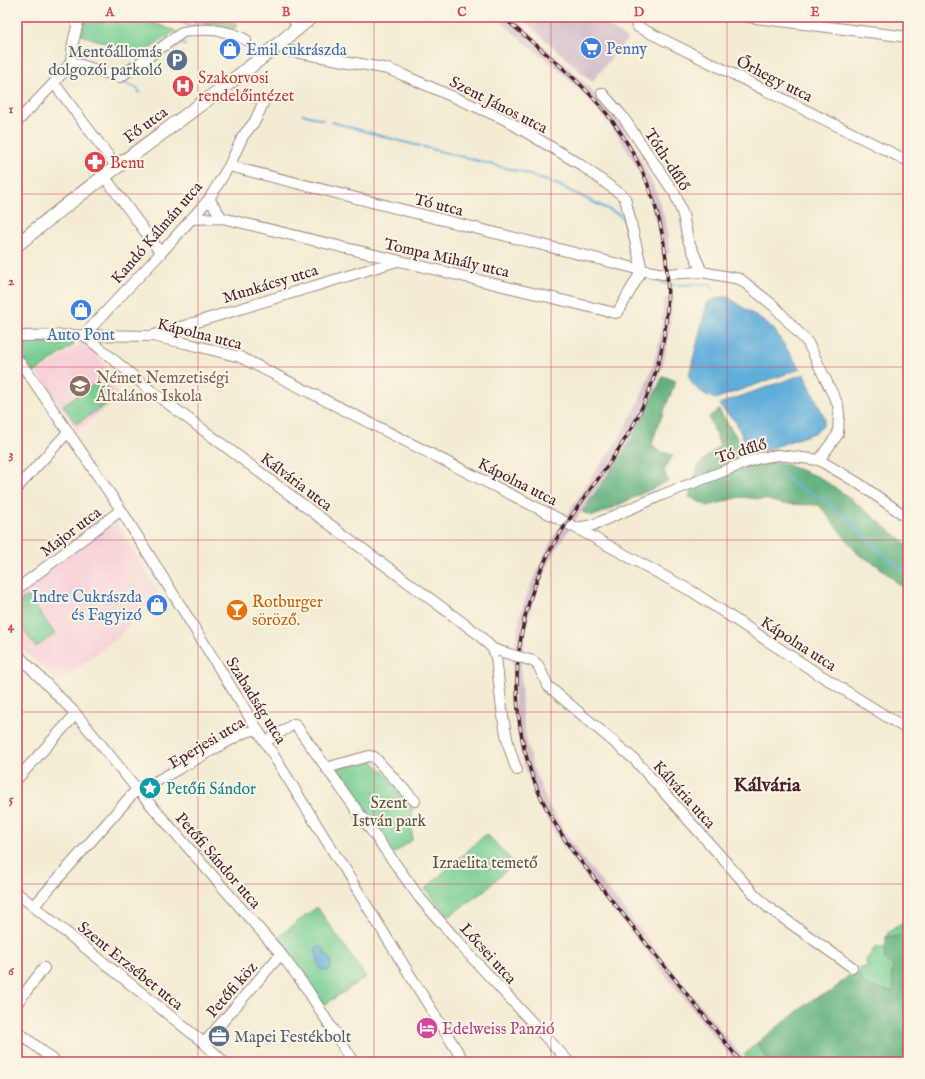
<svg xmlns="http://www.w3.org/2000/svg" width="925" height="1079" font-family="'IM FELL English',serif">
<rect width="100%" height="100%" fill="#fcf5e5"/>
<filter id="ink" filterUnits="userSpaceOnUse"><feTurbulence type="fractalNoise" baseFrequency=".025" numOctaves="2"/><feDisplacementMap in="SourceGraphic" scale="8" xChannelSelector="R" yChannelSelector="G"/><feConvolveMatrix kernelMatrix="1 2 1 2 8 2 1 2 1" color-interpolation-filters="sRGB"/></filter>
<filter id="wash" filterUnits="userSpaceOnUse"><feTurbulence type="fractalNoise" baseFrequency=".012" numOctaves="4" result="noise"/><feDisplacementMap in="SourceGraphic" scale="16" xChannelSelector="R" yChannelSelector="G"/><feGaussianBlur stdDeviation="0.9" result="paint"/><feColorMatrix in="noise" values="0 0 0 0 0 0 0 0 0 0 0 0 0 0 0 0 0 1.4 0 .05"/><feComposite in="paint" operator="in"/></filter>
<g filter="url(#wash)">
<rect width="100%" height="100%" fill="#f3ecd3"/>
<!-- built -->
<path fill="#f6cfd7" d="M87,339L108,371L119,399L77,431L37,373Z
M115,520L159,593L116,639L59,682L17,644V595Z"/>
<!-- industrial -->
<path fill="#d1bdc9" d="M496,17H512L576,75L592,91L622,127L640,157L657,194L666,223L670,253L662,254L658,226L645,186L633,160L616,132L587,97L555,66L530,47Z
M520,17H596L627,39L592,82Z
M664,298H673L669,334L663,365L647,407L627,445L558,546L546,569L536,593L528,618L521,665L522,713L528,749L533,768L548,804L567,836L580,855L746,1062H735L572,859L559,840L541,808L526,771L521,752L515,714L513,664L520,616L528,591L551,541L584,488L618,440L638,404L654,363L661,333Z"/>
<!-- green -->
<path fill="#77ce93" stroke="#60765f" d="M86,17H137L176,31L142,54L81,35Z
M26,342H72L75,344L34,373L18,349Z
M102,379L115,399L76,424L63,405Z
M28,596L55,634L36,647L17,621V603Z
M368,760L374,762L412,802V840L393,854L331,770Z
M485,835L489,836L514,863L484,891L449,916L425,889Z
M317,907L366,977L324,1005L274,940Z
M908,918V944L904,943L903,936L886,937L888,933Z
M876,946L886,948L885,960L893,966L892,977L894,992L864,985L859,973L860,968L867,967L866,960Z
M757,1043L769,1062H750L744,1055Z"/>
<!-- forest -->
<path fill="#61b17d" stroke="#566854" d="M179,17H217L236,23V28L229,31Z
M663,376L676,381L656,431L652,444L659,451L673,455L664,471L668,481L604,512L593,516L582,512L623,453L646,412Z
M719,410L744,449L819,477L847,496L908,545V592L877,565L858,554L819,505L783,504L768,500L740,497L708,506L689,497L699,464L720,445L709,417Z
M903,936L904,943L908,944V1062H769L757,1043L816,997L831,992L848,976L859,973L865,985L894,992L892,977L893,966L885,960L886,937Z"/>
<!-- water -->
<path fill="#5fadd9" stroke="#546682" d="M721,297H728L773,328L800,369L715,399C705,395 691,387 689,376L706,307L708,302Z
M804,374L825,419L823,426L816,432L772,448L759,451L751,450L747,447L736,422L721,408L719,404Z
M317,946L324,948L325,951L323,952L324,954L327,955L331,961L330,969L328,971L320,969C316,960 318,954 315,948Z"/>
<g fill="none" stroke-linecap="round" stroke-linejoin="round">
<!-- stream -->
<path stroke="#5fadd9" stroke-width="2" d="M167,17L170,18
M177,20L192,27L199,20
M177,41L185,45
M119,81L122,82L146,64
M122,82L137,88L140,93
M239,91L256,99
M303,114L323,120
M332,122L396,140L522,172L558,185L620,215L623,219L634,259
M649,276C664,289 688,284 706,284L710,285L713,290
M778,471L795,485L830,503L878,549L908,576"/>
</g>
</g>
<g filter="url(#ink)">
<g fill="none" stroke-linecap="round" stroke-linejoin="round">
<!-- minor casing -->
<g stroke="#9e867f" stroke-width="12">
<path id="minor" d="M291,17L299,27
M637,17L636,24L638,27L908,161
M748,17L908,37
M278,44L284,50L388,69L403,75L504,119L578,163L622,195L625,198L642,270
M71,62L120,77L183,32C203,28 229,29 246,40
M54,83L116,166
M602,93L623,117L675,194L683,215L688,240L702,272
M17,122L54,83L71,62L73,43L79,17
M229,166L642,270L663,274L702,272L740,279L774,306L808,343L838,405L839,414L838,434L819,460
M104,176L161,253
M209,199L222,218
M191,219L222,218L615,313L618,312L642,270
M84,335L150,390L306,507L478,634L493,649L499,651
M84,335L161,253L209,199L229,166L243,136L255,121L264,101
M154,335L397,261
M17,338L20,336L84,335L152,336L185,343L240,357L567,523L693,592L809,668L908,730
M17,359L30,376L121,510L464,1062
M17,488L68,432
M576,528L593,525L662,495L742,464L759,458L778,455L819,460L858,483L908,518
M17,589L121,510
M493,649L496,658C501,695 502,735 517,770
M17,654L76,714L137,789L281,954L307,989L353,1062
M533,661L538,665L548,686L635,760L756,896L769,908L852,967
M265,742L294,724H295L419,897L465,950L569,1062
M326,768L369,756L374,757L415,801
M18,778L76,714
M17,893L204,1043L224,1062
M34,906L137,789L146,787L155,782L243,733L257,729
M17,1003L44,968
M17,1031L56,1062
M204,1043L281,954"/>
</g>
<!-- major casing -->
<g stroke="#9e867f" stroke-width="15">
<path id="major" d="M17,245C112,165 217,98 311,17"/>
</g>
<!-- minor -->
<use href="#minor" stroke="#fff" stroke-width="10"/>
<!-- major -->
<use href="#major" stroke="#fff" stroke-width="13"/>
<!-- rail casing -->
<g stroke="#4a1f2b" stroke-width="3.5">
<path id="rail" d="M503,17C538,48 578,77 607,114C675,200 687,320 637,418C615,461 581,498 556,540C512,616 504,710 538,791C548,813 560,833 574,853L741,1062"/>
</g>
<!-- rail -->
<use href="#rail" stroke="#fcf5e5" stroke-width="2" stroke-dasharray="6" stroke-linecap="butt"/>
<!-- minor-bridge casing -->
<g stroke="#9e867f" stroke-width="12" stroke-linecap="butt">
<path id="minor-bridge" d="M499,651L533,661"/>
</g>
<!-- minor-bridge -->
<use href="#minor-bridge" stroke="#fff" stroke-width="10"/>
</g>
</g>
<!-- grid -->
<path fill="none" stroke="#d1495b" stroke-width="1" stroke-opacity="0.55" d="M198,17V1062M374,17V1062M551,17V1062M727,17V1062M17,194H908M17,367H908M17,540H908M17,712H908M17,884H908"/>
<!-- icons -->
<defs>
<g id="supermarket-disc" transform="scale(1.15)"><circle r="9.5" fill="#3f7fe0" stroke="#fcf5e5"/><path d="M-6-5.5h2.5l.6 2H6L4.5 2H-2.5L-4.4-4H-6ZM-1.5 3.2a1.3 1.3 0 1 0 .1 0ZM3 3.2a1.3 1.3 0 1 0 .1 0Z" fill="#fff"/></g>
<g id="shop-disc" transform="scale(1.15)"><circle r="9.5" fill="#3f7fe0" stroke="#fcf5e5"/><path d="M-5-2.5h2.3a2.7 3.5 0 0 1 5.4 0H5L5.5 6h-11ZM-1.5-2.5h3a1.5 2.3 0 0 0-3 0Z" fill="#fff"/></g>
<g id="parking-disc" transform="scale(1.15)"><circle r="9.5" fill="#5c6f8a" stroke="#fcf5e5"/><path d="M-3.5-5.5H1a3.5 3.5 0 0 1 0 7H-1V5.5H-3.5ZM-1-3.4V-.6H.8a1.4 1.4 0 0 0 0-2.8Z" fill="#fff"/></g>
<g id="hospital-disc" transform="scale(1.15)"><circle r="9.5" fill="#e0444e" stroke="#fcf5e5"/><path d="M-5-5h3v3.5h4V-5h3V5h-3V1.5h-4V5h-3Z" fill="#fff"/></g>
<g id="pharmacy-disc" transform="scale(1.15)"><circle r="9.5" fill="#e0444e" stroke="#fcf5e5"/><path d="M-2-6h4v4h4v4h-4v4h-4v-4h-4v-4h4Z" fill="#fff"/></g>
<g id="school-disc" transform="scale(1.15)"><circle r="9.5" fill="#8d6e63" stroke="#fcf5e5"/><path d="M0-5L7-2L0 1L-7-2ZM-4 1L0 2.5L4 1V4Q0 6-4 4Z" fill="#fff"/></g>
<g id="bar-disc" transform="scale(1.15)"><circle r="9.5" fill="#e8710a" stroke="#fcf5e5"/><path d="M-6-5H6L.8 .8V4.5H3.5V6h-7V4.5H-.8V.8Z" fill="#fff"/></g>
<g id="sight-disc" transform="scale(1.15)"><circle r="9.5" fill="#0f9aa8" stroke="#fcf5e5"/><path d="M0-6L1.8-2.2L6-1.7L2.9 1.2L3.7 5.4L0 3.3L-3.7 5.4L-2.9 1.2L-6-1.7L-1.8-2.2Z" fill="#fff"/></g>
<g id="hotel-disc" transform="scale(1.15)"><circle r="9.5" fill="#d1479c" stroke="#fcf5e5"/><path d="M-6-4.5h1.5V1H6V5H4.5V3h-9V5H-6ZM-4 0a1.8 1.8 0 1 1 3.6 0ZM.5 0V-2.5h3Q6-2.5 6 0Z" fill="#fff"/></g>
<g id="office-disc" transform="scale(1.15)"><circle r="9.5" fill="#5c6f8a" stroke="#fcf5e5"/><path d="M-6-3h4V-5.5h4V-3h4V5H-6ZM-1-4.5V-3h2v-1.5ZM-6 0V1H6V0Z" fill="#fff"/></g>
</defs>
<g fill-rule="evenodd">
<use href="#supermarket-disc" x="591" y="48"/>
<use href="#shop-disc" x="230" y="49"/>
<use href="#parking-disc" x="177" y="60"/>
<use href="#hospital-disc" x="183" y="86"/>
<use href="#pharmacy-disc" x="95" y="162"/>
<use href="#shop-disc" x="81" y="310"/>
<use href="#school-disc" x="80" y="386"/>
<use href="#shop-disc" x="157" y="605"/>
<use href="#bar-disc" x="237" y="610"/>
<use href="#sight-disc" x="150" y="788"/>
<use href="#hotel-disc" x="427" y="1028"/>
<use href="#office-disc" x="219" y="1036"/>
</g>
<g text-anchor="middle" stroke-width="4" stroke-linejoin="round" paint-order="stroke">
<!-- shop labels -->
<g font-size="16" fill="#366cbe" stroke="#fcf5e5" text-anchor="start">
<text x="606" y="54">Penny</text>
<text x="246" y="55">Emil cukrászda</text>
<text x="81" y="340" text-anchor="middle">Auto Pont</text>
<text x="142" y="602" text-anchor="end">Indre Cukrászda<tspan x="142" dy="18">és Fagyizó</tspan></text>
</g>
<!-- service labels -->
<g font-size="16" fill="#4e5e75" stroke="#fcf5e5" text-anchor="end">
<text x="162" y="57">Mentőállomás<tspan x="162" dy="18">dolgozói parkoló</tspan></text>
<text x="234" y="1042" text-anchor="start">Mapei Festékbolt</text>
</g>
<!-- health labels -->
<g font-size="16" fill="#be3a42" stroke="#fcf5e5" text-anchor="start">
<text x="198" y="83">Szakorvosi<tspan x="198" dy="18">rendelőintézet</tspan></text>
<text x="110" y="168">Benu</text>
</g>
<!-- street labels -->
<g font-size="16" fill="#4a1f2b" stroke="#fcf5e5">
<text transform="translate(775 78) rotate(27)" y="6">Őrhegy utca</text>
<text transform="translate(499 104) rotate(27)" y="6">Szent János utca</text>
<text transform="translate(145 124) rotate(-36)" y="6">Fő utca</text>
<text transform="translate(668 159) rotate(57)" y="6">Tóth-dűlő</text>
<text transform="translate(439 204) rotate(14)" y="6">Tó utca</text>
<text transform="translate(156 232) rotate(-49)" y="6">Kandó Kálmán utca</text>
<text transform="translate(447 257) rotate(13)" y="6">Tompa Mihály utca</text>
<text transform="translate(270 283) rotate(-17)" y="6">Munkácsy utca</text>
<text transform="translate(200 333) rotate(14)" y="6">Kápolna utca</text>
<text transform="translate(741 450) rotate(-17)" y="6">Tó dűlő</text>
<text transform="translate(297 481) rotate(37)" y="6">Kálvária utca</text>
<text transform="translate(518 481) rotate(27)" y="6">Kápolna utca</text>
<text transform="translate(70 531) rotate(-37)" y="6">Major utca</text>
<text transform="translate(799 643) rotate(33)" y="6">Kápolna utca</text>
<text transform="translate(257 700) rotate(58)" y="6">Szabadság utca</text>
<text transform="translate(206 742) rotate(-31)" y="6">Eperjesi utca</text>
<text transform="translate(685 794) rotate(48)" y="6">Kálvária utca</text>
<text transform="translate(219 860) rotate(49)" y="6">Petőfi Sándor utca</text>
<text transform="translate(489 953) rotate(48)" y="6">Lőcsei utca</text>
<text transform="translate(131 965) rotate(39)" y="6">Szent Erzsébet utca</text>
<text transform="translate(231 989) rotate(-49)" y="6">Petőfi köz</text>
</g>
<!-- education labels -->
<g font-size="16" fill="#785e54" stroke="#fcf5e5" text-anchor="start">
<text x="96" y="383">Német Nemzetiségi<tspan x="96" dy="18">Általános Iskola</tspan></text>
</g>
<!-- food labels -->
<g font-size="16" fill="#c56008" stroke="#fcf5e5" text-anchor="start">
<text x="252" y="607">Rotburger<tspan x="252" dy="18">söröző.</tspan></text>
</g>
<!-- culture labels -->
<g font-size="16" fill="#0d838f" stroke="#fcf5e5" text-anchor="start">
<text x="166" y="794">Petőfi Sándor</text>
</g>
<!-- park labels -->
<g font-size="16" fill="#58544a" stroke="#fcf5e5">
<text x="389" y="808">Szent<tspan x="389" dy="18">István park</tspan></text>
<text x="485" y="868">Izraelita temető</text>
</g>
<!-- hotel labels -->
<g font-size="16" fill="#b23c85" stroke="#fcf5e5" text-anchor="start">
<text x="442" y="1034">Edelweiss Panzió</text>
</g>
<!-- district labels -->
<g font-size="20" font-weight="bold" fill="#4a1f2b" stroke="#fcf5e5">
<text x="767" y="791">Kálvária</text>
</g>
</g>
<!-- margin -->
<rect width="925" height="1079" fill="none" stroke="#fcf5e5" stroke-width="44"/>
<rect x="22" y="22" width="881" height="1035" fill="none" stroke="#d1495b" stroke-width="1.5"/>
<g font-size="13" text-anchor="middle" font-weight="bold" fill="#d1495b">
<text x="110" y="16">A</text>
<text x="286" y="16">B</text>
<text x="462" y="16">C</text>
<text x="639" y="16">D</text>
<text x="815" y="16">E</text>
<text x="11" y="113">1</text>
<text x="11" y="285">2</text>
<text x="11" y="458">3</text>
<text x="11" y="630">4</text>
<text x="11" y="803">5</text>
<text x="11" y="975">6</text>
</g>
</svg>
